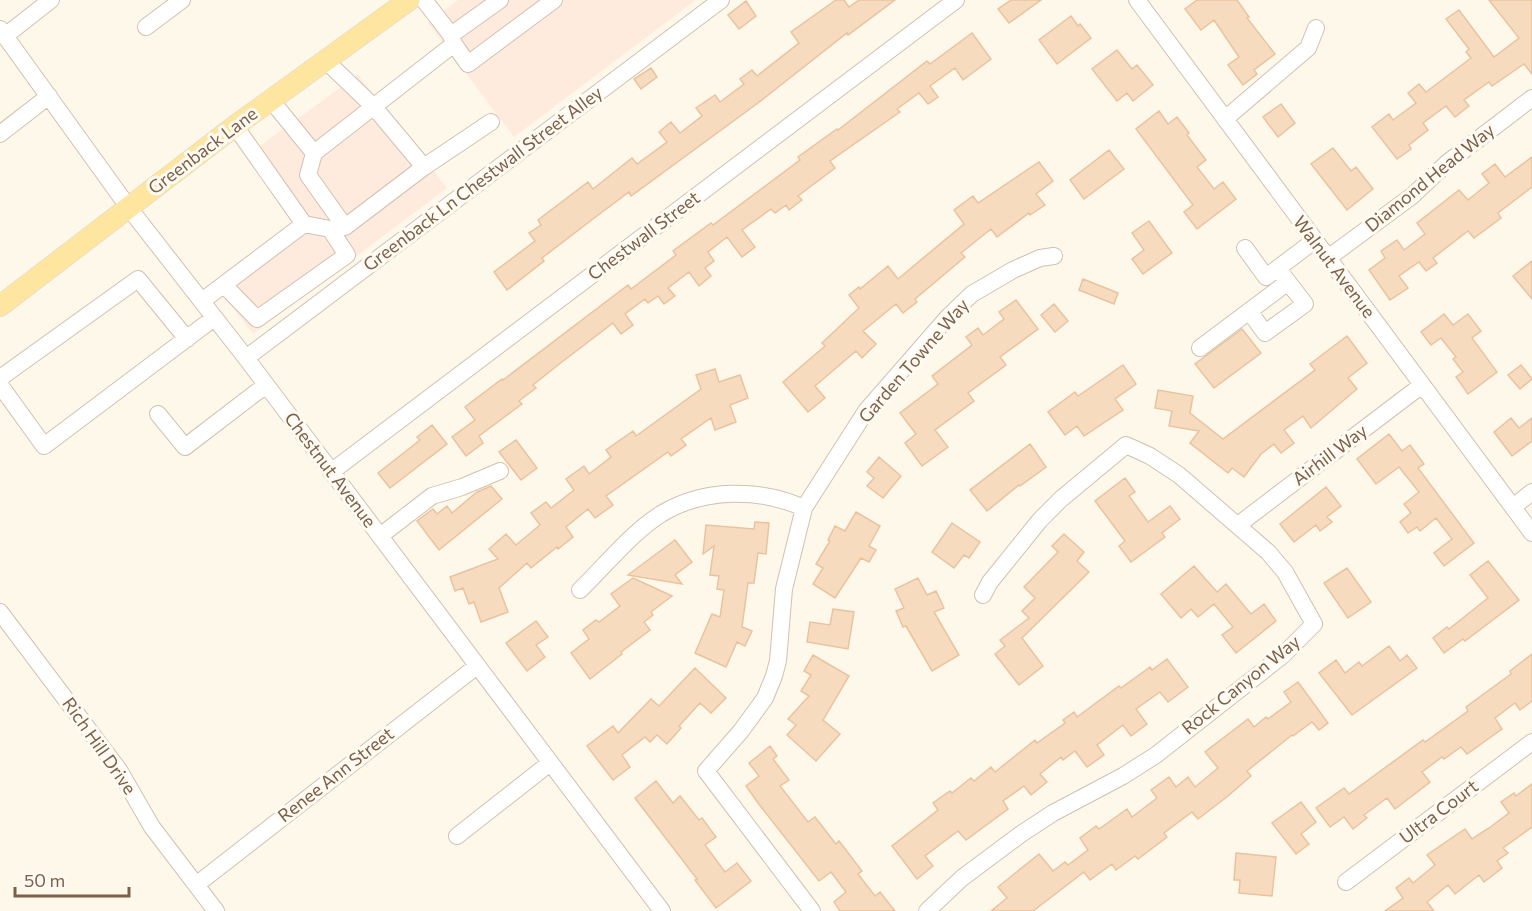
<svg xmlns="http://www.w3.org/2000/svg" width="1532" height="911" font-family="Commissioner,sans-serif">
<rect width="100%" height="100%" fill="#fef8ea"/>
<!-- commercial -->
<path fill="#ffebdd" d="M458,0H696L514,137L428,23Z
M358,75L447,188L253,334L213,282L305,213L257,148Z"/>
<!-- building -->
<path fill="#f6dbbf" stroke="#eac39e" stroke-width="1.5" d="M836,0H844L849,7L859,0H895L848,35L847,33L758,103L631,196L629,192L589,222L542,258L544,261L507,290L494,272L535,241L529,233L541,225L538,220L588,182L593,189L632,158L637,164L667,142L659,132L671,122L680,133L702,116L696,108L715,95L720,102L744,84L740,79L752,70L757,76L799,43L791,32Z
M1011,0H1041L1009,23L998,9Z
M1197,0H1237L1249,17L1247,18L1275,54L1254,70L1257,74L1243,85L1228,65L1239,57L1214,20L1201,30L1185,9Z
M1489,0H1532V74L1524,64L1492,86L1489,82L1464,100L1469,106L1455,117L1446,106L1423,123L1428,130L1409,145L1411,149L1397,159L1372,127L1389,114L1393,120L1416,103L1408,93L1419,84L1426,92L1471,58L1466,52L1469,49L1446,19L1459,10L1494,57L1519,38Z
M746,1L756,16L739,29L728,15Z
M1071,16L1078,26L1080,24L1091,38L1057,64L1039,40Z
M972,33L991,59L963,80L955,68L930,86L938,97L928,104L919,93L897,109L900,112L830,161L835,168L798,196L802,200L789,210L786,205L775,213L771,209L742,230L755,247L742,257L727,237L708,252L714,261L705,268L711,276L699,286L689,272L668,288L675,296L664,304L658,296L648,303L645,299L625,314L633,325L621,334L613,323L558,365L533,385L536,388L519,401L522,404L479,436L483,443L466,456L452,437L475,420L465,407L502,379L503,380L628,285L631,289L676,255L673,251L711,223L713,225L800,160L798,157L837,129L838,130L927,61L930,64Z
M1117,50L1132,69L1137,65L1153,85L1133,101L1127,93L1117,101L1092,69Z
M651,68L657,77L641,89L634,79Z
M1281,104L1295,123L1278,137L1263,117Z
M1159,111L1168,124L1177,117L1189,133L1187,135L1206,160L1197,167L1214,189L1223,182L1236,199L1197,229L1184,212L1193,205L1136,129Z
M1333,148L1351,171L1356,167L1373,189L1347,210L1311,164Z
M1109,150L1124,169L1084,199L1070,180Z
M1532,157V187L1498,213L1501,218L1474,238L1468,231L1433,258L1437,263L1426,271L1419,262L1399,276L1408,288L1390,300L1369,270L1385,258L1381,251L1397,240L1404,250L1425,234L1417,223L1459,190L1468,200L1489,183L1482,174L1495,164L1505,177Z
M1039,162L1053,181L1036,194L1045,205L1030,215L1029,213L997,237L991,229L961,253L965,257L915,299L917,302L903,313L896,304L863,331L876,344L862,358L856,351L815,386L825,398L808,412L783,382L825,346L822,343L859,308L849,295L859,287L860,289L888,266L898,279L964,224L954,210L973,196L978,203Z
M1149,221L1172,253L1143,274L1132,259L1144,250L1132,233Z
M1532,261V299L1513,276Z
M1083,279L1118,293L1114,304L1079,290Z
M1016,300L1038,329L1000,357L1006,365L968,393L974,401L935,430L948,447L922,466L905,443L916,434L900,413L938,384L932,376L972,345L966,337L978,328L983,335L1004,319L999,312Z
M1054,304L1068,321L1055,332L1041,315Z
M1444,314L1453,325L1468,314L1481,331L1472,338L1497,372L1468,394L1456,377L1463,372L1453,359L1456,357L1441,338L1431,345L1421,332Z
M1242,329L1261,353L1214,388L1195,364Z
M1347,336L1367,363L1348,378L1357,389L1311,428L1303,416L1284,430L1294,443L1281,453L1274,444L1261,454L1244,477L1232,468L1228,473L1190,443L1199,431L1169,426L1172,411L1155,408L1158,390L1193,396L1190,413L1223,439L1315,370L1310,364Z
M1123,365L1136,384L1115,399L1123,410L1084,436L1077,426L1065,435L1048,412L1075,392L1078,396Z
M1521,365L1532,379L1520,389L1508,375Z
M715,369L719,382L740,375L748,398L730,405L736,422L715,430L711,418L681,439L686,445L671,456L668,452L606,496L613,505L595,518L588,509L566,527L573,537L558,549L557,547L531,568L527,563L499,588L508,612L481,622L474,602L469,604L463,588L455,591L450,577L498,559L489,549L506,534L516,545L540,525L531,513L546,502L551,508L574,490L566,479L584,466L589,474L611,457L606,450L633,431L636,436L701,389L696,375Z
M1511,418L1519,428L1532,418V441L1512,456L1494,432Z
M432,425L447,444L390,488L378,473L420,440L417,437Z
M1389,434L1402,451L1410,445L1424,464L1418,468L1474,543L1444,566L1434,553L1452,539L1436,518L1420,531L1417,527L1408,533L1400,522L1411,513L1404,504L1419,492L1399,467L1376,484L1357,459Z
M516,440L537,468L521,480L499,452Z
M1030,444L1046,467L1020,486L1019,485L987,511L970,490Z
M879,457L901,476L883,498L867,486L874,478L867,472Z
M1125,478L1135,492L1129,496L1148,522L1170,506L1180,519L1162,533L1165,537L1131,562L1119,546L1125,541L1095,501Z
M491,486L502,499L439,550L417,521L433,509L437,514L447,506L452,513L477,492Z
M1326,487L1341,506L1327,517L1332,522L1320,531L1316,525L1294,542L1280,524Z
M856,512L880,526L869,546L876,550L869,562L861,558L835,598L813,584L823,568L816,564L830,541L828,540L835,526L845,531Z
M755,522L769,523L766,554L758,553L754,583H748L742,627L752,631L745,646L737,642L726,667L695,653L712,614L720,617L724,590L717,589L719,576L710,575L714,546L703,554L706,525L754,529Z
M952,523L980,542L969,558L964,555L954,568L932,552Z
M1064,534L1084,552L1077,561L1089,572L1022,638L1043,666L1019,685L995,654L1005,646L1000,640L1029,618L1022,611L1035,598L1024,587L1058,552L1052,546Z
M675,540L692,562L675,575L682,584L628,575Z
M1488,561L1519,600L1465,641L1463,639L1444,653L1433,638L1447,627L1449,629L1488,598L1470,575Z
M1194,566L1217,592L1226,584L1251,614L1264,604L1276,621L1236,653L1222,635L1233,627L1214,604L1198,617L1191,609L1181,618L1161,594Z
M1347,568L1371,602L1348,618L1324,583Z
M633,578L672,596L651,612L653,615L644,622L650,630L621,652L622,654L590,679L571,653L589,639L583,630L596,620L599,622L620,606L611,594Z
M918,578L927,595L936,591L944,608L934,612L959,655L932,671L906,626L903,627L896,611L904,608L895,589Z
M833,609L854,612L848,649L807,642L810,622L830,625Z
M536,621L548,637L536,645L545,657L527,671L506,643Z
M1389,646L1400,661L1407,655L1417,668L1352,715L1319,673L1336,660L1345,673L1359,662L1362,666Z
M1532,654V701L1520,710L1515,703L1495,718L1502,729L1467,754L1461,747L1444,759L1442,757L1422,772L1430,782L1395,809L1387,798L1364,815L1367,818L1353,829L1344,817L1330,827L1316,808L1344,788L1349,794L1423,740L1425,742L1468,711L1466,707L1511,674L1510,671Z
M813,655L849,676L823,720L840,734L816,761L787,735L796,725L788,719L809,696L801,691L811,675L804,671Z
M1167,659L1188,687L1168,702L1160,692L1136,709L1147,724L1131,736L1123,725L1097,745L1104,755L1087,767L1075,751L1063,760L1061,757L1040,774L1047,782L1031,795L1024,786L1003,801L1008,809L966,840L958,831L925,856L933,866L917,879L892,846L938,810L933,803L950,791L952,793L971,778L974,781L991,767L995,772L1035,740L1037,743L1065,723L1063,720L1074,712L1077,717L1119,686L1121,688L1150,667L1152,670Z
M695,668L726,698L711,713L700,703L679,726L681,728L667,744L657,735L650,742L645,737L622,755L630,767L613,780L587,746L613,726L618,733L651,699L659,706Z
M1298,682L1328,723L1319,730L1312,722L1293,736L1292,735L1247,771L1251,776L1228,796L1198,819L1192,812L1164,833L1167,837L1138,859L1135,856L1116,870L1112,864L1090,880L1084,872L1033,911H991L1007,898L998,887L1039,854L1053,871L1065,862L1068,865L1088,850L1080,838L1096,826L1099,829L1127,809L1132,817L1157,798L1151,790L1169,777L1176,787L1188,777L1195,787L1218,768L1205,752L1248,719L1254,727L1266,717L1268,719L1291,702L1284,692Z
M770,746L777,756L773,759L789,780L780,786L808,822L815,817L836,844L839,841L862,871L858,874L875,896L880,892L895,911H840L834,902L846,892L831,872L819,881L758,803L746,786L759,776L749,763Z
M656,781L673,803L680,796L699,820L702,818L716,837L705,845L725,872L737,863L751,881L716,908L695,880L697,879L635,798Z
M1532,784V827L1503,848L1508,853L1497,861L1502,868L1484,882L1479,875L1455,894L1448,885L1427,902L1434,911H1385L1403,898L1396,888L1409,878L1413,883L1435,865L1427,855L1465,829L1472,839L1489,828L1509,813L1501,802L1514,793L1516,796Z
M1301,802L1316,822L1301,834L1309,844L1296,854L1272,823Z
M1236,853L1276,857L1272,896L1239,893L1240,880H1234Z"/>
<g fill="none" stroke-linecap="round" stroke-linejoin="round">
<!-- minor casing -->
<g stroke="#d2c1ae" stroke-width="18">
<path id="minor" d="M424,0L451,35
M500,0L451,35L454,44L468,64L554,0
M1137,0L1532,533
M146,27L182,0
M0,29L129,208L246,358L662,911
M5,36L51,0
M271,100L314,153L454,44
M1225,119L1308,48L1316,28
M0,134L49,96
M314,153L308,175L345,227L424,167L374,107L325,60
M424,167L491,122
M1245,248L1266,277L1314,241
M1328,258L1412,196L1447,163L1532,98
M224,285L257,319L347,255L330,229L304,224
M202,301L304,224L235,126
M1249,311L1265,333L1305,304L1278,269
M1200,348L1288,282
M246,358L721,0
M0,378L138,279L187,339
M0,385L44,446L214,318
M158,414L185,447L266,385
M331,472L956,0
M1513,507L1532,492
M1238,525L1422,385
M380,536L432,496L462,487L500,471
M580,590C606,565 630,534 661,514C704,488 759,488 804,508
M0,612L119,770L152,827L216,911
M457,836L550,763
M1346,882L1532,742
M196,885L477,666
M812,911L706,771L741,731L765,698L774,676L778,661L784,589L804,508L866,411L948,317L972,294L1013,270L1040,258L1054,256
M927,911L962,878L1021,834L1053,813L1123,776L1156,755L1282,656L1314,624L1285,572L1268,552L1179,475L1150,456L1126,445L1061,499L1040,520L990,582L983,595"/>
</g>
<!-- major casing -->
<g stroke="#ddd6d0" stroke-width="22">
<path id="major" d="M0,306L235,126L409,0"/>
</g>
<!-- minor -->
<use href="#minor" stroke="#fff" stroke-width="16"/>
<!-- major -->
<use href="#major" stroke="#ffe6a0" stroke-width="21"/>
</g>
<g text-anchor="middle" stroke-width="6" stroke-linejoin="round" paint-order="stroke">
<!-- street labels -->
<g font-size="18" fill="#7c614a" stroke="#fffbf2">
<text transform="translate(203 151) rotate(-37)" y="6">Greenback Lane</text>
<text transform="translate(1430 178) rotate(-39)" y="6">Diamond Head Way</text>
<text transform="translate(483 179) rotate(-37)" y="6">Greenback Ln Chestwall Street Alley</text>
<text transform="translate(644 236) rotate(-37)" y="6">Chestwall Street</text>
<text transform="translate(1334 267) rotate(53)" y="6">Walnut Avenue</text>
<text transform="translate(914 361) rotate(-49)" y="6">Garden Towne Way</text>
<text transform="translate(1330 455) rotate(-37)" y="6">Airhill Way</text>
<text transform="translate(330 470) rotate(53)" y="6">Chestnut Avenue</text>
<text transform="translate(1241 685) rotate(-39)" y="6">Rock Canyon Way</text>
<text transform="translate(99 746) rotate(55)" y="6">Rich Hill Drive</text>
<text transform="translate(336 775) rotate(-38)" y="6">Renee Ann Street</text>
<text transform="translate(1439 812) rotate(-37)" y="6">Ultra Court</text>
</g>
</g>
<!-- scale -->
<path d="M15 887v9h114v-9" fill="none" stroke="#7c614a" stroke-width="3"/>
<text x="24" y="887" font-size="18" fill="#7c614a" stroke="#fffbf2" stroke-width="4.5" paint-order="stroke">50 m</text>
</svg>
